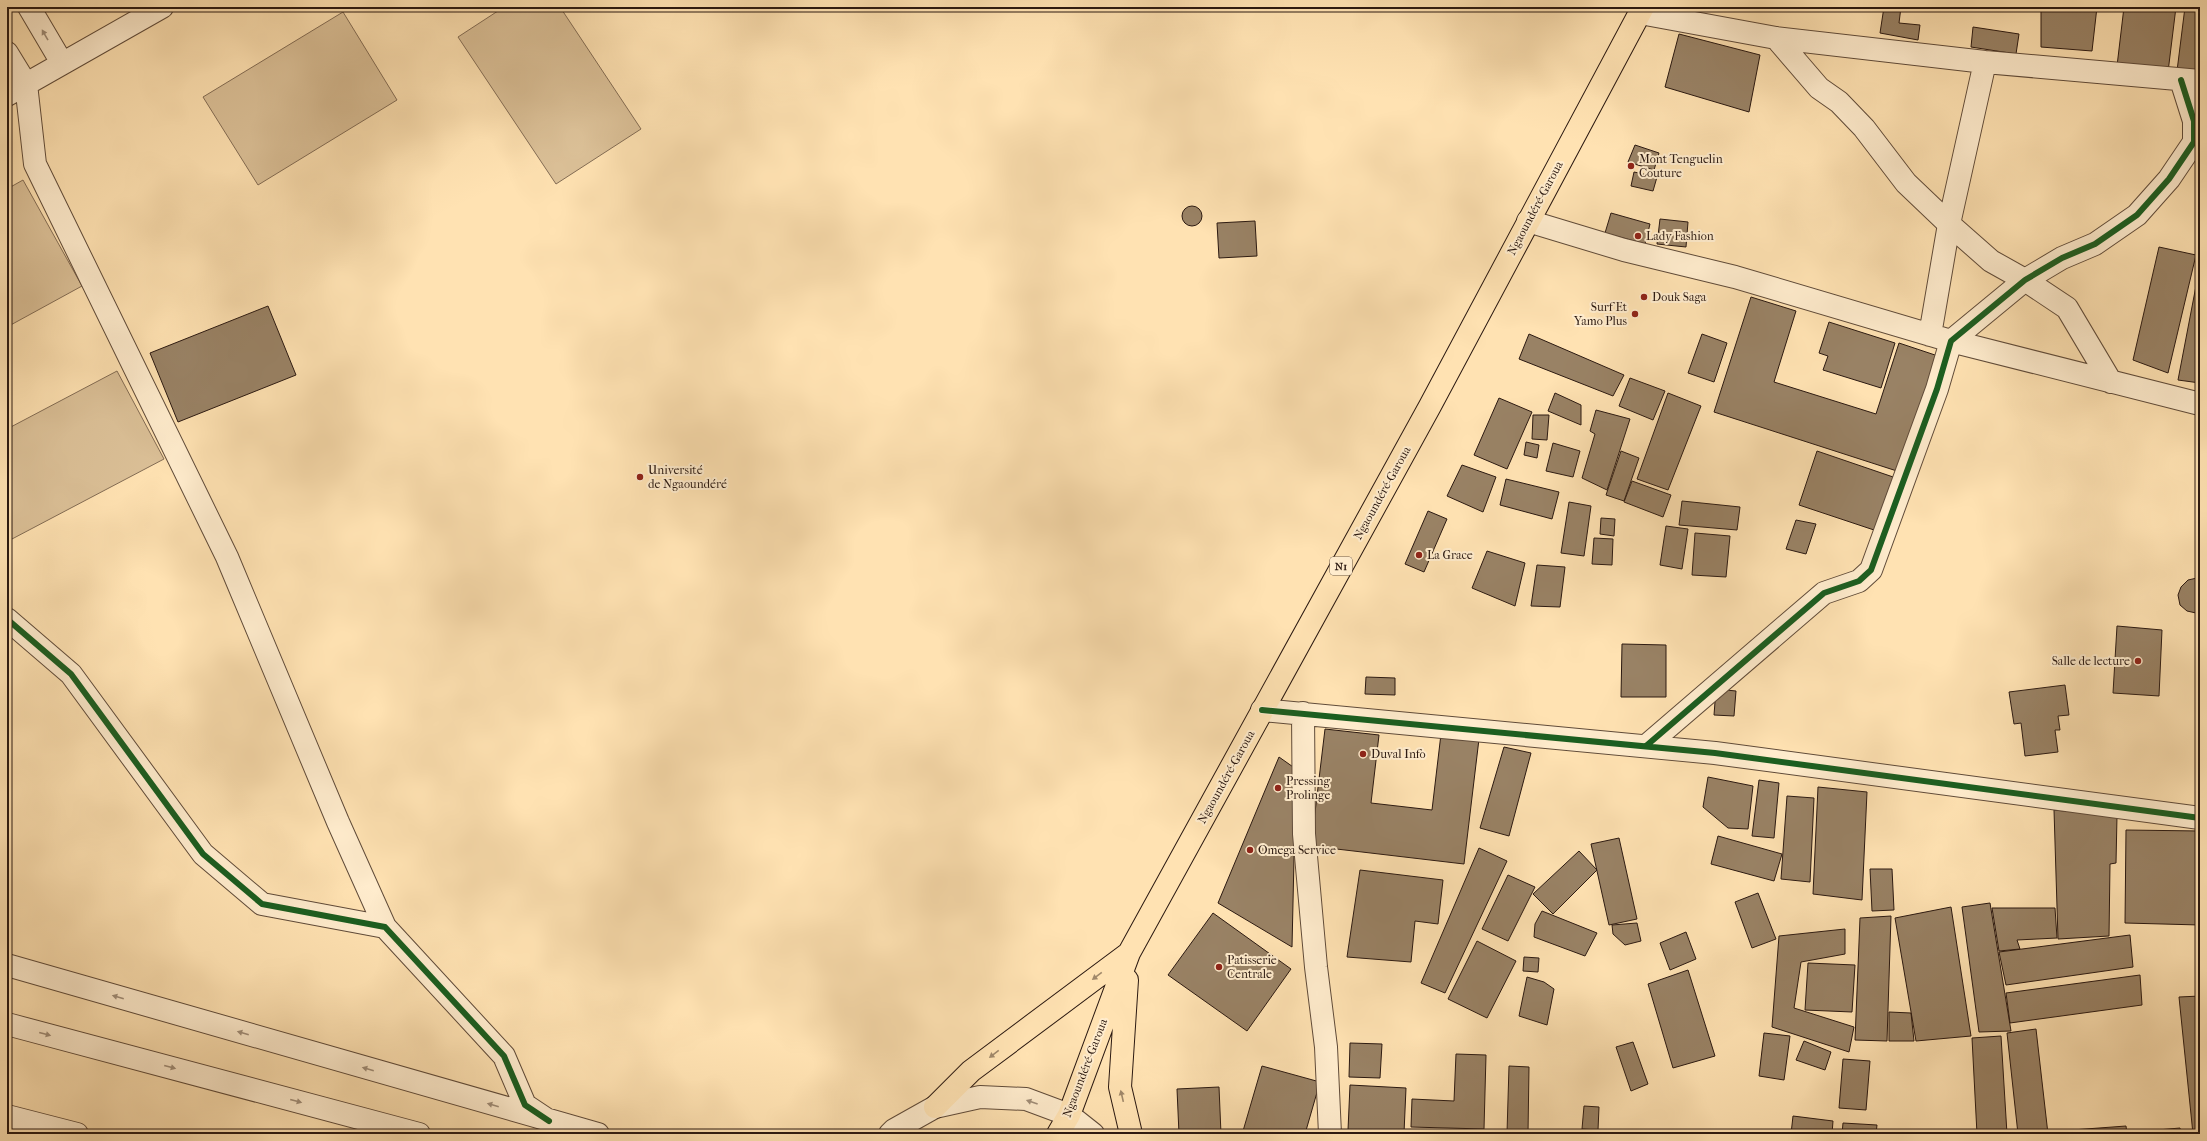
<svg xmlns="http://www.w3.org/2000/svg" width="2207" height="1141" font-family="'IM FELL French Canon',serif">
<rect width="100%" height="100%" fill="#ffe2b2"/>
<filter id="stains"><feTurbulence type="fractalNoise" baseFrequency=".005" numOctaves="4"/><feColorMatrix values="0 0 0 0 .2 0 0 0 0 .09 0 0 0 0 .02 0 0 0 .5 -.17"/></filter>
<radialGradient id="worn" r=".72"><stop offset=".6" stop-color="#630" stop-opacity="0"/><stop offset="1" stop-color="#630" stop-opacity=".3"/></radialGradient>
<!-- green -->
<path fill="#dbc097" stroke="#836c54" d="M504,7H560L641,129L556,184L458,37Z
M343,12L397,100L258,185L203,97Z
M23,180L82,286L7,327V189Z
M117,371L164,459L12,539L7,530V429Z"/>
<!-- building -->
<path fill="#998265" stroke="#2b1911" d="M1884,7H1901L1899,23L1920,25L1918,40L1880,33Z
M2041,7H2097L2092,51L2041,47Z
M2124,7H2176L2168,72L2117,66Z
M2185,7H2200V74L2177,71Z
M1973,27L2019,34L2016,54L1971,47Z
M1679,34L1760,55L1749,112L1665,87Z
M1635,145L1659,153L1654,170L1628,162Z
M1634,172L1657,177L1653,191L1631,186Z
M1182 216a10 10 0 1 1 20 0a10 10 0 1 1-20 0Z
M1611,213L1650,224L1645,244L1605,233Z
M1660,219L1688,222L1686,247L1657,244Z
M1255,221L1257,256L1219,258L1217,223Z
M2159,247L2196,255L2168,373L2133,360Z
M2200,265V383L2178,380Z
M1751,297L1796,311L1774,382L1876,414L1899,343L1938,356L1900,472L1714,412Z
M268,306L296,375L178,422L150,353Z
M1829,322L1895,343L1881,388L1823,370L1828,356L1819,353Z
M1529,334L1624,375L1613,396L1519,359Z
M1702,334L1727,343L1714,382L1688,373Z
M1630,378L1665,391L1653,420L1619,406Z
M1555,393L1581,405V425L1548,411Z
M1668,393L1701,406L1668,490L1637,479Z
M1499,398L1532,412L1507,469L1474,455Z
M1596,410L1630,419L1607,490L1582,478L1595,434L1590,431Z
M1533,415H1549L1547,440L1532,439Z
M1526,442L1539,445L1537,458L1524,455Z
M1553,443L1580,451L1573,477L1546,471Z
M1621,451L1639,458L1624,501L1606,495Z
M1817,451L1899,479L1880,532L1799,505Z
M1462,465L1496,477L1483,512L1447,496Z
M1506,479L1559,492L1552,519L1500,505Z
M1632,481L1671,495L1663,517L1624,502Z
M1682,501L1740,507L1737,530L1679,525Z
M1569,502L1591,506L1584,556L1561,553Z
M1428,511L1447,519L1424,572L1405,564Z
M1601,518L1615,519L1614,536L1600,534Z
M1796,520L1816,524L1806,554L1786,549Z
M1666,526L1688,529L1682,569L1660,565Z
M1695,533L1730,536L1726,577L1692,575Z
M1594,538L1613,539L1612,565L1592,564Z
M1487,551L1525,563L1515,606L1472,588Z
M1537,565L1565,567L1560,607L1531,606Z
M2197,578L2200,579V613H2196L2187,611L2180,605L2178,595L2181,587L2188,580Z
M2117,626L2162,630L2159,696L2113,693Z
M1622,644L1666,645V697H1621Z
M1366,677L1395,678V695L1365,694Z
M2065,685L2069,715L2058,716L2060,730H2055L2058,752L2025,756L2021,723L2014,724L2009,692Z
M1716,689L1736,691L1734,716L1714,715Z
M1325,729L1379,735L1371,803L1432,810L1441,734L1479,739L1464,864L1311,846Z
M1504,747L1531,753L1509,836L1480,828Z
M1279,757L1296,769L1292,947L1218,903Z
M1708,777L1753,786L1748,829L1728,828L1703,807Z
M1759,780L1779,783L1774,838L1752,836Z
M1818,787L1867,792L1862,900L1813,894Z
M1787,796L1814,798L1810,882L1781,879Z
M2054,810L2117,816L2116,863L2110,864L2109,936L2058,939Z
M2126,830L2200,831V925L2125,923Z
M1718,836L1782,854L1774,881L1711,864Z
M1619,838L1637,919L1609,925L1591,844Z
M1479,848L1507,861L1445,993L1421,983Z
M1579,851L1597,870L1553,914L1533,894Z
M1870,869H1892L1894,910L1872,911Z
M1360,870L1443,880L1438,924L1415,921L1411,962L1347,957Z
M1508,875L1535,887L1508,941L1482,929Z
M1758,893L1776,939L1752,948L1735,902Z
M1990,903L2011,1031L1979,1032L1962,907Z
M1951,907L1971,1036L1916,1041L1895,918Z
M1992,908H2055L2057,938L2017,940L2020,949L1999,951Z
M1542,911L1597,933L1585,956L1534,937L1535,924Z
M1213,913L1291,969L1247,1031L1168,975Z
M1891,916L1887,1041L1855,1040L1860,918Z
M1637,923L1641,941L1625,945L1613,934L1612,925Z
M1845,929V954L1801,962L1794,1008L1854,1027L1849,1052L1772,1027L1779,936Z
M1686,932L1696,959L1670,970L1660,943Z
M2130,935L2133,967L2006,985L1999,952Z
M1477,941L1516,961L1487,1018L1448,999Z
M1524,957L1539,958L1538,972L1523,971Z
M1808,963L1855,965L1852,1012L1805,1010Z
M1688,970L1715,1056L1673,1068L1648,984Z
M2140,975L2142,1005L2010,1023L2006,993Z
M1527,977L1544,982L1554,989L1547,1025L1519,1016Z
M2200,996V1134H2193L2179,997Z
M1889,1012L1911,1013L1914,1041H1889Z
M2036,1029L2048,1134H2018L2007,1033Z
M1764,1033L1790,1036L1784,1080L1759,1076Z
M2001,1036L2007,1134H1977L1972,1038Z
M1804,1041L1831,1052L1825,1070L1796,1060Z
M1633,1042L1648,1084L1631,1091L1616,1047Z
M1350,1043L1382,1044L1380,1078L1349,1077Z
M1456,1054L1486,1055L1484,1129L1411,1127L1412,1099L1454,1101Z
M1843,1059L1870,1061L1866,1110L1839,1108Z
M1262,1066L1320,1082L1305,1134H1254L1243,1131Z
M1509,1066L1529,1067L1528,1133H1507Z
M1350,1085L1406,1088L1404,1133L1348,1130Z
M1219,1087L1221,1134H1179L1177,1089Z
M1584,1106L1599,1107L1598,1130L1582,1129Z
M1793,1116L1833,1121L1832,1134H1791Z
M1843,1123L1877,1125L1876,1134H1842Z
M2126,1126L2127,1134H2072V1130Z
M2180,1128L2181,1134H2135V1132Z"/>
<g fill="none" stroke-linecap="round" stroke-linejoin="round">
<!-- minor casing -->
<g stroke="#604b39" stroke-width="24">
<path id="minor" d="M29,7L62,63
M1640,13L1776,38L1985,62L2200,81
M1776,38L1819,88L1839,102L1864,128L1906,183L1949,224L1991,261L2025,280L2067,308L2111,382
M7,53L26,84L35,164L227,557L338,822L385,927
M7,95L162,7
M1528,221L1624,250L1735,277L1951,341L2200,404
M1930,335L1949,224L1985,62
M7,619L71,674L203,854L262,904L385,927L504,1056L525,1105L549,1121
M1262,710L1715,753L2200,818
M1303,713L1304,834L1316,967L1326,1047L1330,1134
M1646,746L1824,593L1859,581L1871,570L1937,389L1951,341L2025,280L2062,258L2095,244L2137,215L2169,179L2194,142V121L2181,80
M7,965L598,1134
M7,1024L419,1134
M7,1116L77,1134
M890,1134L894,1130L935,1107L980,1097L1026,1099L1069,1115L1093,1134"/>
</g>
<!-- highway casing -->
<g stroke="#2b1911" stroke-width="24">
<path id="highway" d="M1127,980L1120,1087L1131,1134
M935,1107L971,1071L1129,953
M1058,1134L1069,1115L1129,953L1430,406L1643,7"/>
</g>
<!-- minor -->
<use href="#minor" stroke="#ffeccd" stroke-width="22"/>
<!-- highway -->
<use href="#highway" stroke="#ffe2b2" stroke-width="22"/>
<!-- cycleway casing -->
<g stroke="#ffeccd" stroke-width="8">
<path id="cycleway" d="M7,619L71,674L203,854L262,904L385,927L504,1056L525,1105L549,1121
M1262,710L1715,753L2200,818
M1646,746L1824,593L1859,581L1871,570L1937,389L1951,341L2025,280L2062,258L2095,244L2137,215L2169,179L2194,142V121L2181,80"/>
</g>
<!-- cycleway -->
<use href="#cycleway" stroke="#1b5e20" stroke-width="6"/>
</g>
<!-- one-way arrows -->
<defs><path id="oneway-solid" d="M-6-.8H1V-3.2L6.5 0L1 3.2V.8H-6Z"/></defs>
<g fill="#a08d78">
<use href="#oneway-solid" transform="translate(45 35) rotate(-120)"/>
<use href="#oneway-solid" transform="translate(118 997) rotate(-164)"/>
<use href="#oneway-solid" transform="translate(243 1033) rotate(-164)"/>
<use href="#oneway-solid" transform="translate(45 1034) rotate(15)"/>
<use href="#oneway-solid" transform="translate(170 1067) rotate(15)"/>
<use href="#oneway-solid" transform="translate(368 1069) rotate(-164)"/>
<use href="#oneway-solid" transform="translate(296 1101) rotate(15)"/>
<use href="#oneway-solid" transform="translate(1032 1102) rotate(-161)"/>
<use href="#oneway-solid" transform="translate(493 1105) rotate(-164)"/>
</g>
<g fill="#a0886a">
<use href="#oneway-solid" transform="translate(1097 976) rotate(143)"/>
<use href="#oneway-solid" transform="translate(994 1054) rotate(142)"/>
<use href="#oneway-solid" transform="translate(1122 1096) rotate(-103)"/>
</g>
<!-- markers -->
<g fill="#8f2418" stroke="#ffeccd" stroke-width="1.5">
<circle cx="1631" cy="166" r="4"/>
<circle cx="1638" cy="236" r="4"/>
<circle cx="1644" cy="297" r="4"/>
<circle cx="1635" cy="314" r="4"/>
<circle cx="640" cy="477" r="4"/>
<circle cx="1419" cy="555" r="4"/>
<circle cx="2138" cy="661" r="4"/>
<circle cx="1363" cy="754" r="4"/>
<circle cx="1278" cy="788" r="4"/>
<circle cx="1250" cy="850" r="4"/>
<circle cx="1219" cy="967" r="4"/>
</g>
<g text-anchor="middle" stroke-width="4" stroke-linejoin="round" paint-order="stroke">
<!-- shield labels -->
<rect fill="#ffeccd" stroke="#6b5849" stroke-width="1" x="1330" y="557" width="22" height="18" rx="3"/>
<g font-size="11" font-weight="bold" fill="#2b1911">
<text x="1341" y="570">N1</text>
</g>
<!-- poi labels -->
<g font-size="12" fill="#2b1911" stroke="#ffeccd" text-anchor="start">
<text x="1639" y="163">Mont Tenguelin<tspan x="1639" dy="14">Couture</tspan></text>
<text x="1646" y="240">Lady Fashion</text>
<text x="1652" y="301">Douk Saga</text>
<text x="1627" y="311" text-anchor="end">Surf Et<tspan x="1627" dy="14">Yamo Plus</tspan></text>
<text x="648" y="474">Université<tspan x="648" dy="14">de Ngaoundéré</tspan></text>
<text x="1427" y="559">La Grace</text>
<text x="2130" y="665" text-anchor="end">Salle de lecture</text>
<text x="1371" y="758">Duval Info</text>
<text x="1286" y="785">Pressing<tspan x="1286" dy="14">Prolinge</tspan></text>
<text x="1258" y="854">Omega Service</text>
<text x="1227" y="964">Patisserie<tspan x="1227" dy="14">Centrale</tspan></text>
</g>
<!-- street labels -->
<g font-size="12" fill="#2b1911" stroke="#ffeccd">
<text transform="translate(1535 208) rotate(-62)" y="4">Ngaoundéré-Garoua</text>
<text transform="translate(1382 493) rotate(-61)" y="4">Ngaoundéré-Garoua</text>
<text transform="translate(1226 777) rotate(-61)" y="4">Ngaoundéré-Garoua</text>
<text transform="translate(1085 1068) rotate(-69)" y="4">Ngaoundéré-Garoua</text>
</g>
</g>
<!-- margin -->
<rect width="2207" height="1141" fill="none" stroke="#ffe2b2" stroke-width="24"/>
<rect x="8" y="8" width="2191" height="1125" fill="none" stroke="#2b1911" stroke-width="2"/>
<rect x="12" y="12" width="2183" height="1117" fill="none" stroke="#2b1911"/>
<rect width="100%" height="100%" filter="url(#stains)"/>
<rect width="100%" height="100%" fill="url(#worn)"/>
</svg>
